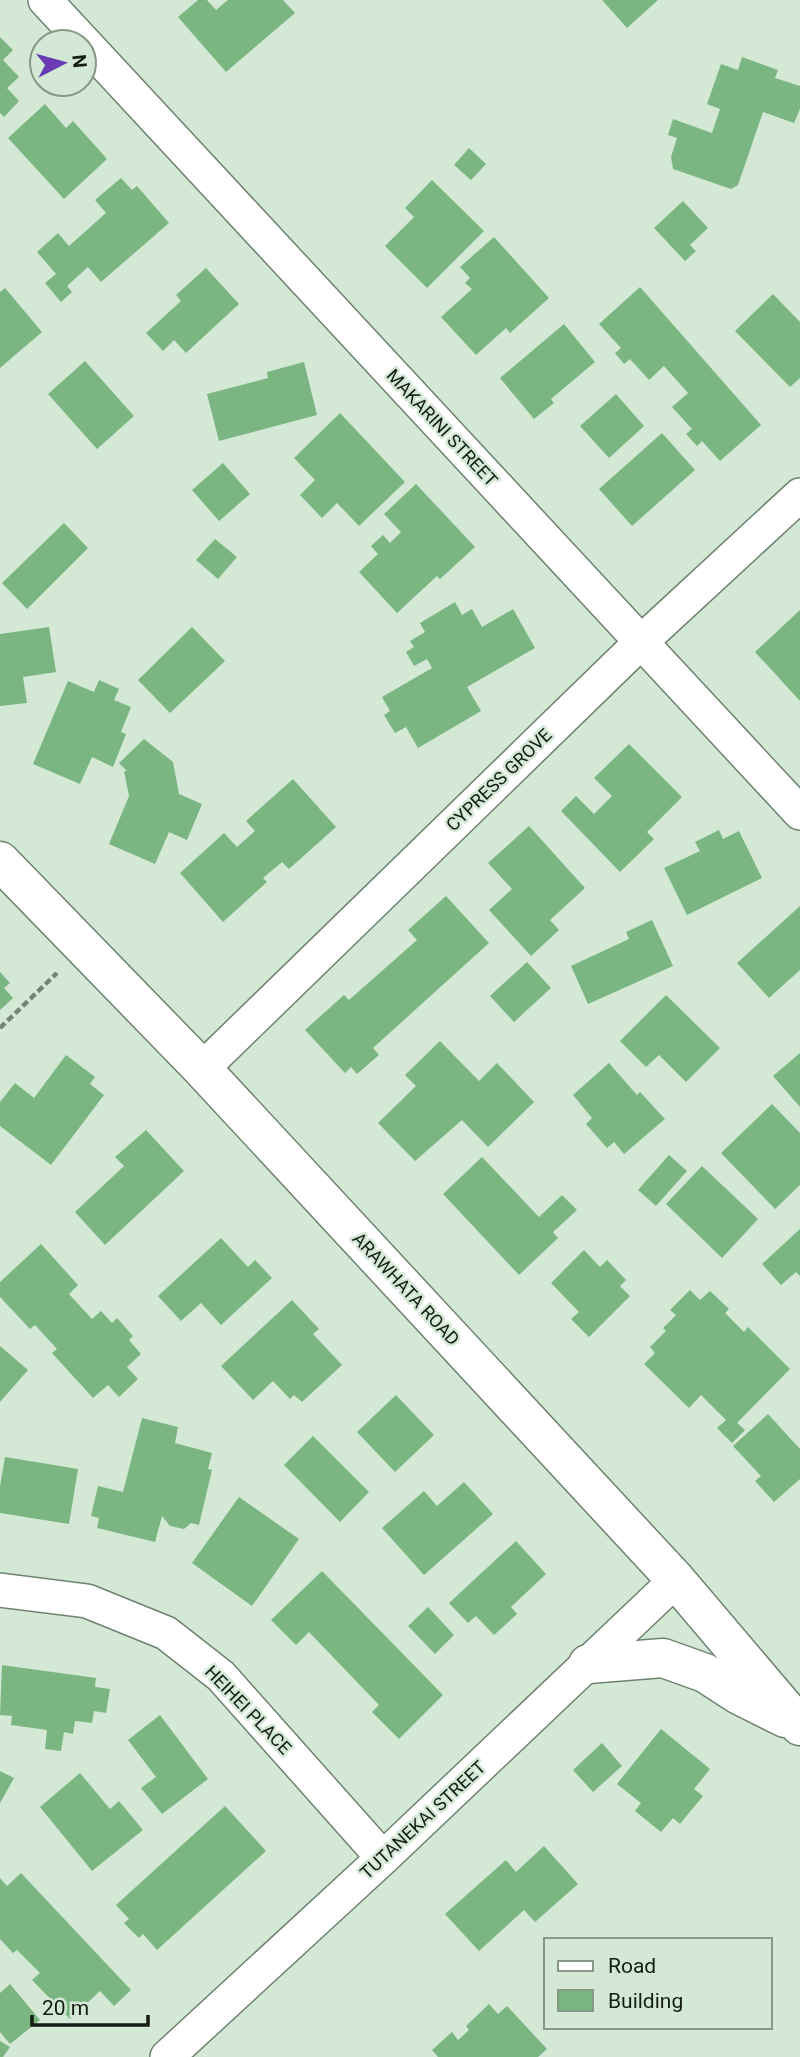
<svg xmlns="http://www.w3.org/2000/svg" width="800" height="2057" font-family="Roboto,sans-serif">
<rect width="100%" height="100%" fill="#d3e9d5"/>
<!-- building -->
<path fill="#7bb682" d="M198,0H207L216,10L228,0H283L295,13L226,72L178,17Z
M602,0H658L627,28Z
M0,37L13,50L3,60L19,77L7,88L19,101L4,117L0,113Z
M742,57L778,70L775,78L800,86V109L794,123L763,112L738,185L731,189L673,169L671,157L677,138L668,135L673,119L712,133L720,109L707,104L721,64L738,70Z
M45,104L66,128L73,121L107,159L64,199L8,138Z
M469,148L486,164L471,180L454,165Z
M121,178L132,190L137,186L169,223L101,282L88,267L67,286L72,292L61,302L45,283L56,274L37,252L58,233L69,246L106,213L95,200Z
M432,180L484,231L427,288L385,246L414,217L405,208Z
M683,201L708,228L690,245L696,251L685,261L654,228Z
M494,237L549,298L510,333L506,328L476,355L441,317L472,289L465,283L470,278L460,267Z
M206,268L239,304L186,353L174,340L163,351L146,333L181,301L176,295Z
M640,287L761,425L720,461L702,441L697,446L686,434L692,429L672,407L688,393L664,366L649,380L630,359L624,364L615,353L621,348L599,324Z
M5,288L42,332L0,368V292Z
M773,294L800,322V378L790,387L735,331Z
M564,324L595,362L551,399L554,403L534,419L500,378Z
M85,361L134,416L97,449L48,394Z
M304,362L317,415L219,441L207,394L268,378L267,372Z
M616,394L644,426L609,458L580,426Z
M340,413L405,482L359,526L337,503L322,518L300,495L315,480L294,458Z
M662,433L695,470L632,526L599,489Z
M223,463L250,494L219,521L192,490Z
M416,484L475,547L440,579L437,576L397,613L359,572L378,554L371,546L383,535L390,543L401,532L384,514Z
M64,523L88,548L27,609L2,583Z
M215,539L237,557L218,579L196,560Z
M455,602L462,615L472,609L482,627L513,609L535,648L467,687L481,711L418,748L406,727L395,733L384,715L390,711L382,697L432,668L427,659L414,666L406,652L414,647L410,641L425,632L420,623Z
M800,610V701L755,652Z
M49,627L56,672L23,677L27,703L0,706V634Z
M192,627L225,661L170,713L138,680Z
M99,680L119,689L114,700L131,707L121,732L126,734L113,767L92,757L80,784L33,764L68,681L94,692Z
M144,739L173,762L179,794L202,804L187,840L169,832L155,864L109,844L129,796L124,771H127L119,763Z
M629,744L682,797L647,832L654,839L620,872L561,811L576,796L594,814L612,796L594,778Z
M293,779L336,827L289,869L282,862L263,878L267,882L223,922L180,873L224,833L237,847L255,831L246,821Z
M529,826L585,888L550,920L559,930L531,956L489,910L512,889L488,863Z
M719,830L723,839L739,831L762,878L687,915L664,868L700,851L695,842Z
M446,896L489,943L373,1048L379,1055L357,1074L351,1067L345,1073L305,1030L344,995L349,1000L417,940L408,930Z
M800,906V970L769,998L737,963Z
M652,920L673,966L588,1004L571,966L629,939L626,932Z
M527,962L551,988L514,1022L490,996Z
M0,972L10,983L4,988L13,998L0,1010Z
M666,995L720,1048L686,1082L659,1055L646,1067L620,1041Z
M440,1041L479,1081L497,1063L534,1102L488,1147L462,1120L415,1161L378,1123L416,1086L405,1075Z
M800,1053V1107L773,1076Z
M66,1055L95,1077L90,1084L104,1095L51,1165L0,1126V1102L15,1083L34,1098Z
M609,1063L637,1095L640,1092L665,1119L624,1154L614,1142L607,1148L586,1124L592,1118L573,1095Z
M772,1104L800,1133V1185L775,1209L721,1153Z
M146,1130L184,1171L105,1245L75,1212L124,1166L115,1157Z
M669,1155L687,1171L656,1206L638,1190Z
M482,1157L539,1217L562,1195L577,1210L553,1232L558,1238L519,1275L443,1194Z
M702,1166L758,1219L722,1258L666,1204Z
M800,1229V1276L796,1272L781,1285L762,1264Z
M221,1238L248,1267L255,1260L272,1278L221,1325L201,1303L181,1321L158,1296Z
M41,1244L78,1285L69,1294L92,1319L101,1311L112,1323L117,1318L133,1336L129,1340L141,1354L127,1367L138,1379L119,1397L108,1385L93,1398L52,1353L57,1349L35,1325L30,1329L0,1297V1282Z
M584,1250L600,1267L607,1260L626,1280L620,1286L630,1296L589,1337L571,1319L579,1312L551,1283Z
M690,1290L700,1300L710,1291L729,1309L725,1313L744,1332L748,1327L790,1369L737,1423L745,1430L732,1443L717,1428L726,1420L701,1395L689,1408L644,1364L655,1353L650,1347L666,1331L663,1328L676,1315L670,1310Z
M292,1300L319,1329L313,1334L342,1365L302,1402L294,1395L290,1399L273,1381L253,1400L221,1366Z
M0,1346L28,1370L0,1402Z
M396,1395L434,1435L395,1472L357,1432Z
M768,1414L800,1449V1479L774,1502L755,1481L761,1476L733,1446Z
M142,1418L178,1427L175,1443L212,1453L208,1469L212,1470L199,1525L191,1523L184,1529L170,1526L162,1516L155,1542L97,1528L99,1518L91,1516L98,1486L123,1492Z
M313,1436L369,1492L340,1522L284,1465Z
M5,1457L78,1469L69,1524L0,1513V1486Z
M464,1482L493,1514L424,1575L382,1528L424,1491L437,1506Z
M239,1497L299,1539L252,1606L192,1563Z
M516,1541L546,1574L511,1607L517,1614L494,1635L476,1616L468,1623L449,1603Z
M322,1571L443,1695L399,1739L372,1712L379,1705L309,1632L296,1645L271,1620Z
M428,1607L454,1635L435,1654L408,1626Z
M2,1665L96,1678L95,1687L110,1689L106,1713L94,1711L92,1723L75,1721L73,1734L64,1732L61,1751L45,1749L47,1730L11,1725L12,1716L0,1715Z
M160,1715L208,1779L162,1814L141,1788L156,1777L128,1740Z
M661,1729L710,1769L694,1789L703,1796L680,1824L673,1818L661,1832L635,1811L641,1803L617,1784Z
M602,1743L622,1766L593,1792L573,1770Z
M0,1771L14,1778L0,1803Z
M80,1773L110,1809L119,1801L143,1830L92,1871L40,1807Z
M225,1806L266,1851L157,1950L143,1934L139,1938L124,1923L129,1919L116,1905Z
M544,1846L578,1884L535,1922L524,1910L479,1951L445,1914L506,1860L516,1872Z
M21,1873L131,1990L114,2006L100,1991L70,2019L32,1980L40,1973L17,1950L13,1953L0,1939V1878L7,1886Z
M10,1984L40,2020L10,2044L0,2032V1993Z
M489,2004L498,2014L507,2006L547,2049L538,2057H438L432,2050L452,2032L458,2040L469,2030L466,2026Z
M0,2041L10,2047L3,2057H0Z"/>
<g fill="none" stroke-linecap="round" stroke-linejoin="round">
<!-- street casing -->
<g stroke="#6e8270" stroke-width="36">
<path id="street" d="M45,0L84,42
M84,42L800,813
M202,1069L641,642L800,495
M0,1590L87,1601L166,1633L221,1676L383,1858
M167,2057L383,1858L676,1580"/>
</g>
<!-- secondary casing -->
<g stroke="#6e8270" stroke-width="41">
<path id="secondary" d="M0,861L202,1069L676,1580L800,1726
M588,1664L663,1658L705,1673L739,1695L785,1718"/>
</g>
<!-- path -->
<path stroke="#758476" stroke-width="4.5" stroke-dasharray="7 3.5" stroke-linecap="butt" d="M0,1028L57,973"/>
<!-- street -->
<use href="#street" stroke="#fff" stroke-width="33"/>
<!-- secondary -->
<use href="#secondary" stroke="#fff" stroke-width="38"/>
</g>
<g text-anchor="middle" stroke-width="5" stroke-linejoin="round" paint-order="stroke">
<!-- street labels -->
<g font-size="18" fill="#141c15" stroke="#d3e9d5">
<text transform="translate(442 428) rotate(47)" y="6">MAKARINI STREET</text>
<text transform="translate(499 780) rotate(-44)" y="6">CYPRESS GROVE</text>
<text transform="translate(406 1289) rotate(47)" y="6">ARAWHATA ROAD</text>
<text transform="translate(248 1710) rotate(46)" y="6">HEIHEI PLACE</text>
<text transform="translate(423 1820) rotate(-43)" y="6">TUTANEKAI STREET</text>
</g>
</g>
<!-- legend -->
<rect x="544" y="1938" width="228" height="91" fill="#d3e9d5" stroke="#879788" stroke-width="2"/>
<rect x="558" y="1961" width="35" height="10" fill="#ffffff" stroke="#879788" stroke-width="2"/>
<text x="608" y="1973" font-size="21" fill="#141c15">Road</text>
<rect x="558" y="1990" width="35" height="21" fill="#7bb682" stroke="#879788" stroke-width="2"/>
<text x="608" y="2008" font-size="21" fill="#141c15">Building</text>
<!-- north arrow -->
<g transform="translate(63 63) rotate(84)"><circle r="33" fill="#d3e9d5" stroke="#879788" stroke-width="2"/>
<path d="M0-5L12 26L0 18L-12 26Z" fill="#693cb4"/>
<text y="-10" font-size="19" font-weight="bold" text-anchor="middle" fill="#141c15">N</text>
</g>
<!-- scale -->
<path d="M32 2015v10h116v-10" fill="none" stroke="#141c15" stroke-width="3.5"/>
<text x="42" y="2015" font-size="21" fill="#141c15" stroke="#d3e9d5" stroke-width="5" paint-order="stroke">20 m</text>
</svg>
